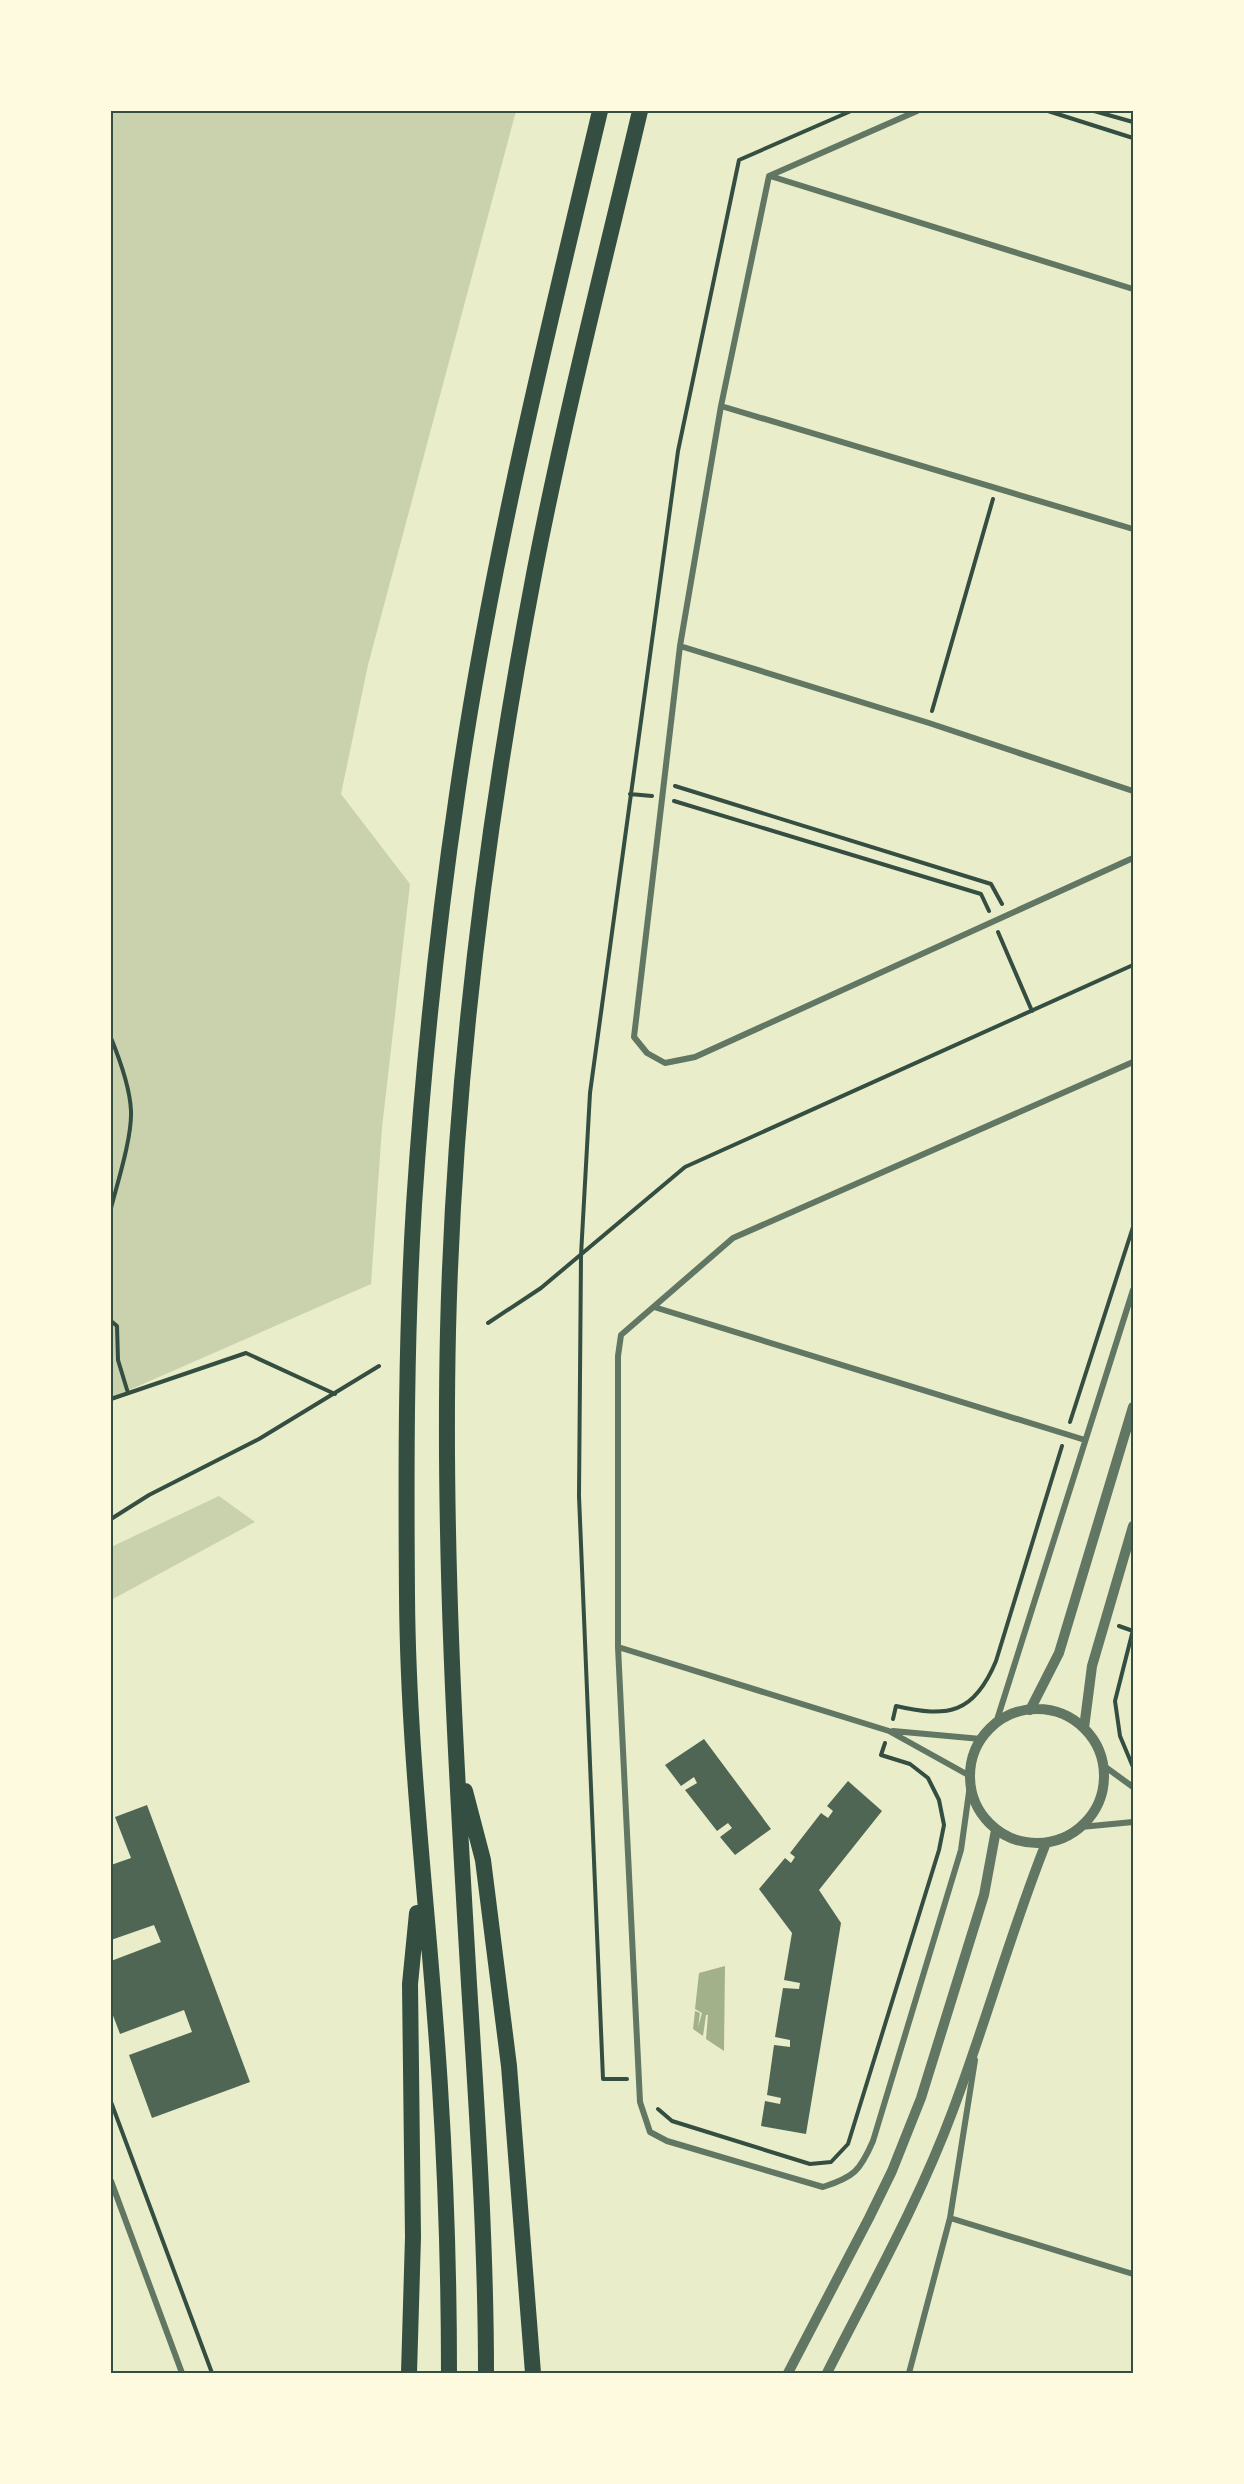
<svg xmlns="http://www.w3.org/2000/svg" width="1244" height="2484" font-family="'DM Sans',sans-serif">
<rect width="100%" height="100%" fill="#e9edc9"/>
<!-- green -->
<path fill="#cad2ad" d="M111,111H516L368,665L341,794L410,884L382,1128L371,1284L111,1398Z
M219,1496L255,1522L111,1600V1547Z"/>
<!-- water -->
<path fill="#a3b18a" d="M725,1966L724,2051L706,2039L708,2015H706L703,2036L693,2029L695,2011L700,2013L698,2027L702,2013L695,2009L699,1973Z"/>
<!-- building -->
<path fill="#4f6655" d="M704,1739L771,1829L735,1855L720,1837L732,1828L728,1823L717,1831L685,1790L697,1783L694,1777L681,1786L665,1765Z
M848,1781L882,1811L819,1890L841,1923L806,2134L761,2126L765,2101L780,2104L781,2098L767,2095L774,2045L790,2047V2040L775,2037L783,1988L799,1989L800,1983L784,1980L792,1933L759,1889L785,1858L791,1863L795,1857L790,1853L821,1813L828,1818L833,1811L827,1806Z
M147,1805L250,2082L152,2118L129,2055L192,2032L184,2010L120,2034L111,2010V1961L161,1942L154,1925L111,1940V1865L131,1858L115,1817Z"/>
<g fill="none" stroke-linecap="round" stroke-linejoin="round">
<!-- path -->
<path stroke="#344e41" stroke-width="4" d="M1048,111L1133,138
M1094,111L1133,122
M932,711L993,499
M675,786L991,884L1002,904
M630,794L652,796
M674,801L981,894L989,911
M998,932L1032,1011
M111,1038C120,1060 130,1087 131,1111C132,1137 118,1181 111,1208
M111,1321L117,1326L118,1360L128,1393
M488,1323L541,1288L685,1167L1133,965
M111,1399L246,1353L335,1394
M1070,1422L1133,1227
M111,1519L149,1495L259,1439L379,1366
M1119,1626L1133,1631
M1133,1630L1115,1701L1120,1736L1133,1767
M893,1719L896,1706C948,1718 974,1714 996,1661L1062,1446
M627,2079H603L579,1496L581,1255L590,1093L678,451L739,160L851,111
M111,2102L212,2373
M658,2109L672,2121L810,2164L831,2162L848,2144L939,1850L944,1825L939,1800L928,1778L910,1764L881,1755L885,1743"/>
<!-- minor -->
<path stroke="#617663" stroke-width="6" d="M917,111L769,176L721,406L680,646L634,1037L647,1053L665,1063L695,1057L1133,858
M770,176L1133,289
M721,406L1133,529
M680,646L929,723L1133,791
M654,1307L1085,1440
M618,1647L889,1731L970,1776
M996,1723L1133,1290
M893,1731L981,1739
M1104,1766L1133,1787
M970,1785L961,1850L873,2141C860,2171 854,2177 823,2187L667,2141L650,2132L640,2102L618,1647V1356L621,1335L733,1238L1133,1062
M1081,1827L1133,1822
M111,2181L182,2373
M950,2218L1133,2274
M909,2373L950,2218L975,2060"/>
<!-- tertiary -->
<path stroke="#617663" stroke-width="10" d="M970 1776a67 67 0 1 1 134 0a67 67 0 1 1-134 0Z
M1030,1710L1059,1653L1133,1407
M1084,1728L1092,1666L1133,1526
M788,2373L869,2218L892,2171L921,2098L984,1895L996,1830
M827,2373C871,2286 919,2202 953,2110C986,2022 1011,1931 1046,1843"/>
<!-- motorway -->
<path stroke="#344e41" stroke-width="16" d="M465,1791L483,1860L509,2066L533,2373
M409,2373L413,2237L410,1984L417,1913
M449,2373C449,2278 446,2182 440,2087C430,1923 408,1760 407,1595C406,1466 406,1335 414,1205C423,1068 437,931 457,795C490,564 546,338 600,111
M486,2373C486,2243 477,2113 469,1984C456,1766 443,1549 448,1331C454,1076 487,819 535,569C565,415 604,263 640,111"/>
</g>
<!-- border -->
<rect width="1244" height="2484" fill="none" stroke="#fefae0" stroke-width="225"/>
<rect x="112" y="112" width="1020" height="2260" fill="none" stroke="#344e41" stroke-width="2"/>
</svg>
